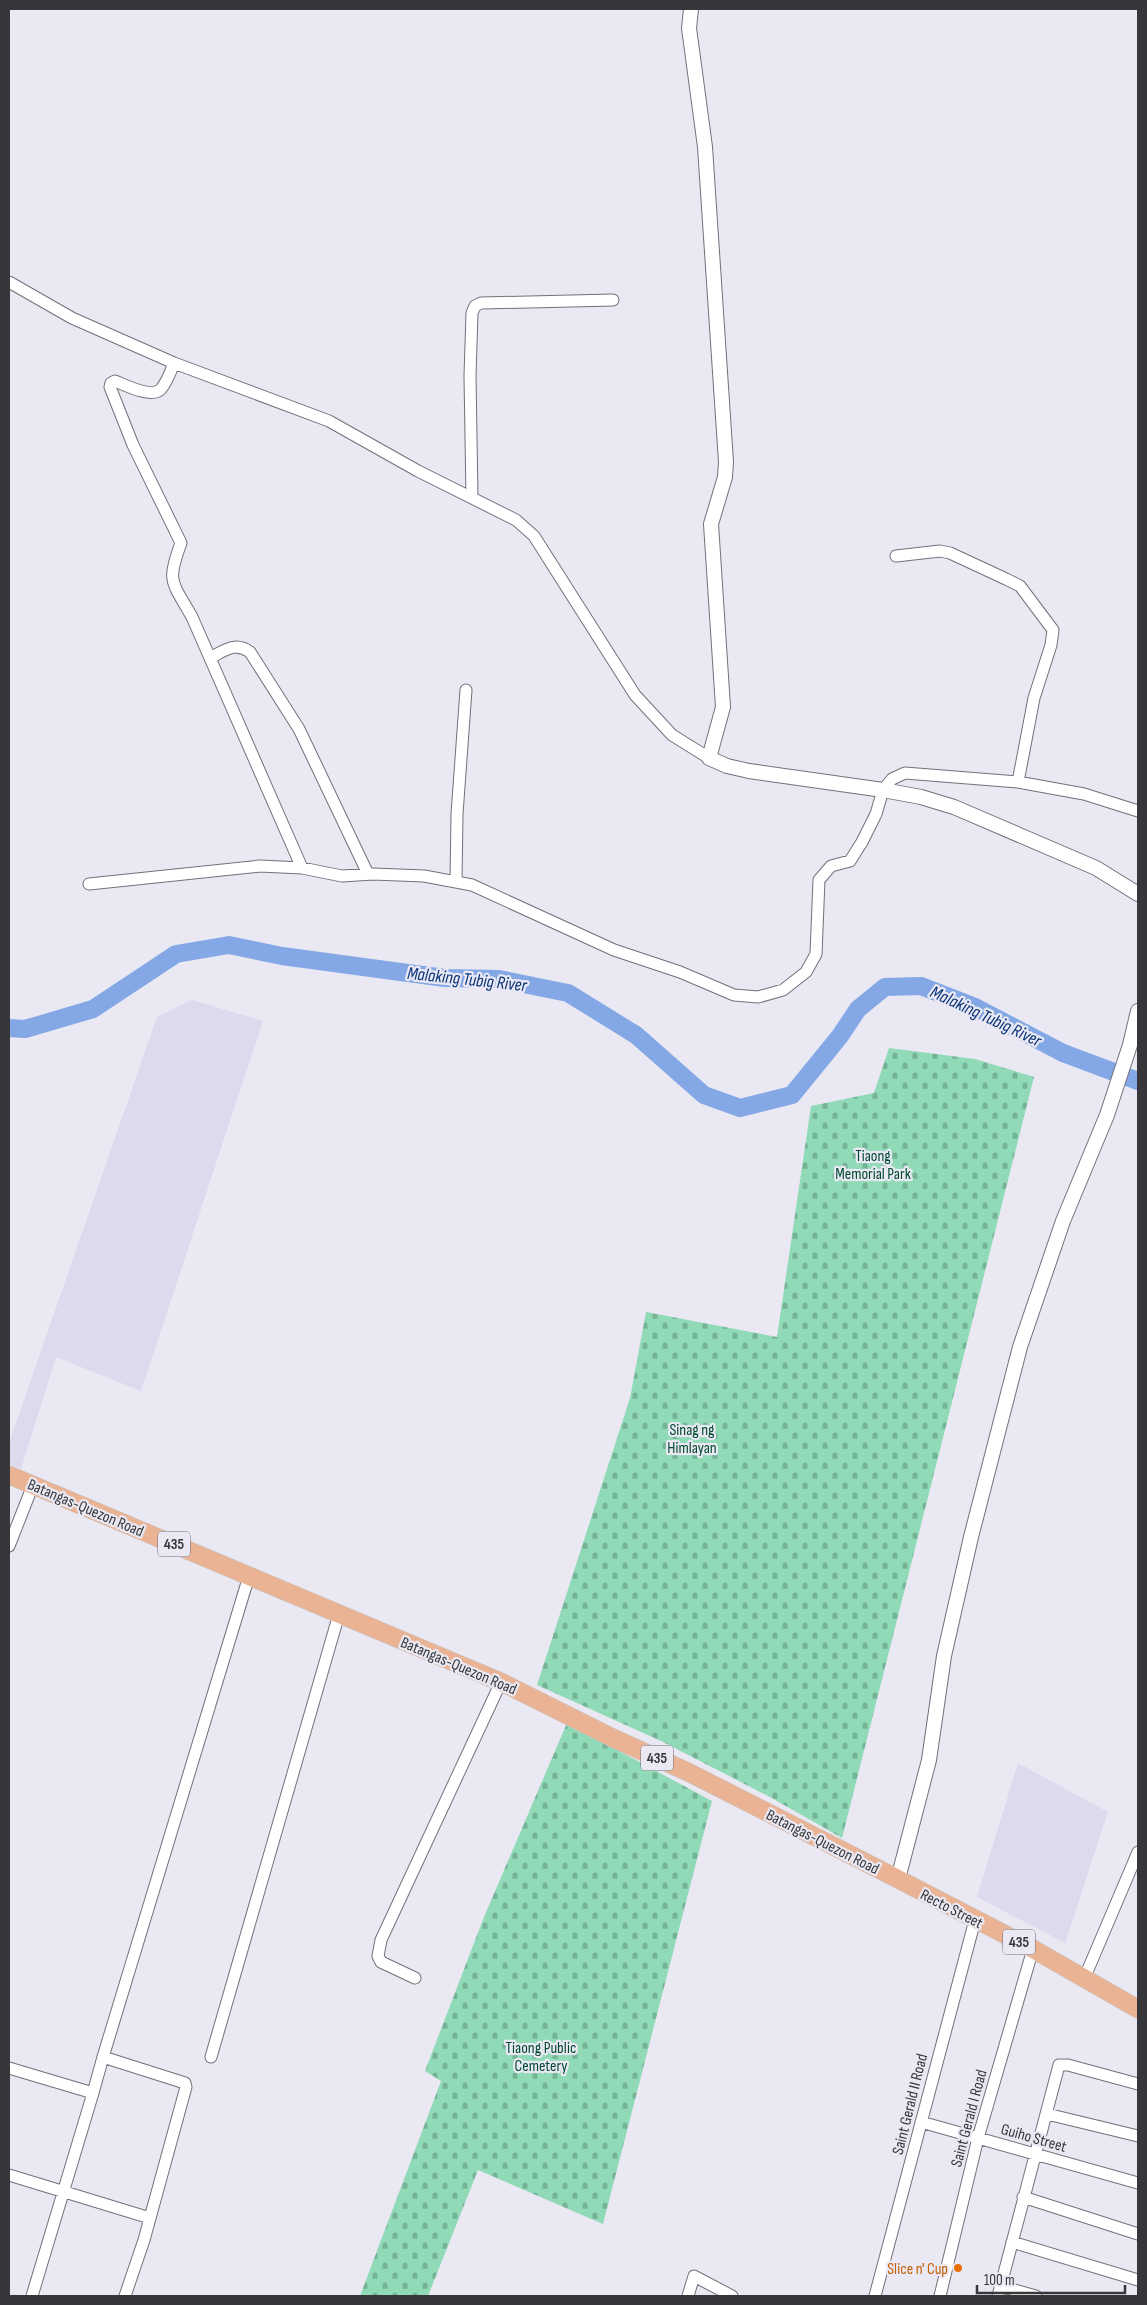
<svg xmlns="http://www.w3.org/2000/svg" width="1147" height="2305" font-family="'Sofia Sans Condensed',sans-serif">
<defs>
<pattern id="cemetery-stones" width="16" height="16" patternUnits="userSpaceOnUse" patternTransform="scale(1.25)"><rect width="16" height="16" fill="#90dab7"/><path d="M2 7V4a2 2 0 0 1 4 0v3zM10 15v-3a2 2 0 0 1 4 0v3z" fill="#76b296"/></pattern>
</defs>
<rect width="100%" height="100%" fill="#e9e8f3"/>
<!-- built -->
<path fill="#dcdbee" d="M192,1000L263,1021L141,1391L56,1357L21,1469L9,1464V1443L157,1017Z
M1018,1763L1108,1812L1065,1943L977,1897Z"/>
<!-- cemetery -->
<path fill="url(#cemetery-stones)" d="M889,1048L975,1059L1034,1077L842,1838L770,1797L661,1741L537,1685L630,1398L646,1312L777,1337L811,1106L874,1093Z
M567,1723L712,1801L603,2224L478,2170L428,2296H360L441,2081L425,2071L484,1917Z"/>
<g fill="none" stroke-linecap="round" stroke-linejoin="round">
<!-- river -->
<path stroke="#83a8e5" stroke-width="18" d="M9,1028L25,1029L93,1009L176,954L229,945L282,956L445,978L499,979L568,993L636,1035L704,1095L740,1108L792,1095L840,1036L858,1009L885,987L921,986L975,1007L1063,1053L1138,1081"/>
<!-- minor casing -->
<g stroke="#71717b" stroke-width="13">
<path id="minor" d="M9,282L72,318L174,363L329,421L418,471L516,520L534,536L635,695L672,735L709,758
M174,363C171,371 167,382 161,389C152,399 125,385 115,381L111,383L110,387L133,445L181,543C166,583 172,581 192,617L302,868
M472,498L470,376L472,313L475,306L481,303L613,300
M896,556L940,551L950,553L1006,579L1020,586L1053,630L1051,645L1034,698L1018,782
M210,658C224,651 235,641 250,652L299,729L368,874
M456,882L457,814L466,690
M89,884L260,866L302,868L342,876L373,874L424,876L472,885L614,950L680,972L734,995L758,997L783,990L806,972L816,954L819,880L831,866L850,861L862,842L876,814L883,790L892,779L905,773L1018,782L1084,794L1138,811
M9,1546L33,1485
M415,1978L381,1962L378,1956L381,1940L501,1682
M1084,1979L1138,1852
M211,2057L339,1614
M9,2068L93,2093L103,2057
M1047,2114L1138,2136
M921,2122L1138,2183
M9,2175L150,2218
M1023,2197L1138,2234
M1012,2242L1138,2280
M1000,2286L1036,2296
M32,2296L93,2093
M125,2296L144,2240L186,2087L185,2083L103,2057L249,1576
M688,2296L694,2276L732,2296
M875,2296L975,1920
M940,2296L978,2138L1033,1949
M998,2296L1059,2065H1068L1138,2084"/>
</g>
<!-- tertiary casing -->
<g stroke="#71717b" stroke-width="16">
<path id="tertiary" d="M691,9L689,28L705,147L726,462L725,477L711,524L723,707L709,758L727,766L749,771L883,790L921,797L954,807L1096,868L1138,894
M898,1879L929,1760L944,1656L971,1537L1020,1347L1063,1221L1107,1115L1130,1045L1138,1011"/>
</g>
<!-- primary casing -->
<g stroke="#c7c7c8" stroke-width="19">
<path id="primary" d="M9,1475L501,1682L613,1738L690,1773L898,1879L1033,1949L1138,2009"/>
</g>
<!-- minor -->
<use href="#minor" stroke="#fff" stroke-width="11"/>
<!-- tertiary -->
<use href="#tertiary" stroke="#fff" stroke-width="14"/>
<!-- primary -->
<use href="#primary" stroke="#eab394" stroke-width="18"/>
</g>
<!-- markers -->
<circle fill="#e8710a" stroke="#e9e8f3" stroke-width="2" cx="958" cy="2268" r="5"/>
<g text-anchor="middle" stroke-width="4.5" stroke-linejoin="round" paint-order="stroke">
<!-- shield labels -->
<g fill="#e9e8f3" stroke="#6c6c72" stroke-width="1">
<rect x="158" y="1531.5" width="32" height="25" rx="4"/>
<rect x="641" y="1745.5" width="32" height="25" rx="4"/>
<rect x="1003" y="1929.5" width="32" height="25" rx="4"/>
</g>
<g font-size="15" font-weight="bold" fill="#37373b">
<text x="174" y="1549">435</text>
<text x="657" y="1763">435</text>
<text x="1019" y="1947">435</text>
</g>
<!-- park labels -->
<g font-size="16" fill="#004931" stroke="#e9e8f3">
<text x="873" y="1161">Tiaong<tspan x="873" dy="18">Memorial Park</tspan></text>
<text x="692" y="1435">Sinag ng<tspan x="692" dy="18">Himlayan</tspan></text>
<text x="541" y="2053">Tiaong Public<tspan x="541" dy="18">Cemetery</tspan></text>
</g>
<!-- street labels -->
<g font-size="16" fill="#37373b" stroke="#e9e8f3">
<text transform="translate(86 1507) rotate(23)" y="6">Batangas-Quezon Road</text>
<text transform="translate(459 1665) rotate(23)" y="6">Batangas-Quezon Road</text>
<text transform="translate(823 1841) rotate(27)" y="6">Batangas-Quezon Road</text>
<text transform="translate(952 1908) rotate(27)" y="6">Recto Street</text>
<text transform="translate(909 2104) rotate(-76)" y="6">Saint Gerald II Road</text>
<text transform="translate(968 2118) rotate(-75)" y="6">Saint Gerald I Road</text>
<text transform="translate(1034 2137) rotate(16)" y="6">Guiho Street</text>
</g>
<!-- food labels -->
<g font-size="16" fill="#c56008" stroke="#e9e8f3" text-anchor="end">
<text x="948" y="2274">Slice n' Cup</text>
</g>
<!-- water labels -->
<g font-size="18" font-style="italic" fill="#093379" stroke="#e9e8f3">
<text transform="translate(467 979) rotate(6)" y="6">Malaking Tubig River</text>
<text transform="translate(986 1016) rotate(25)" y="6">Malaking Tubig River</text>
</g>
</g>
<!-- border -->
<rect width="1147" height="2305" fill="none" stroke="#37373b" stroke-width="20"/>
<!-- scale -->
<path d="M977 2285v8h148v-8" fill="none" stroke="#37373b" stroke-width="2.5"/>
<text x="984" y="2285" font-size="15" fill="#37373b" stroke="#e9e8f3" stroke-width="4" paint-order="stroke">100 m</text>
</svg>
